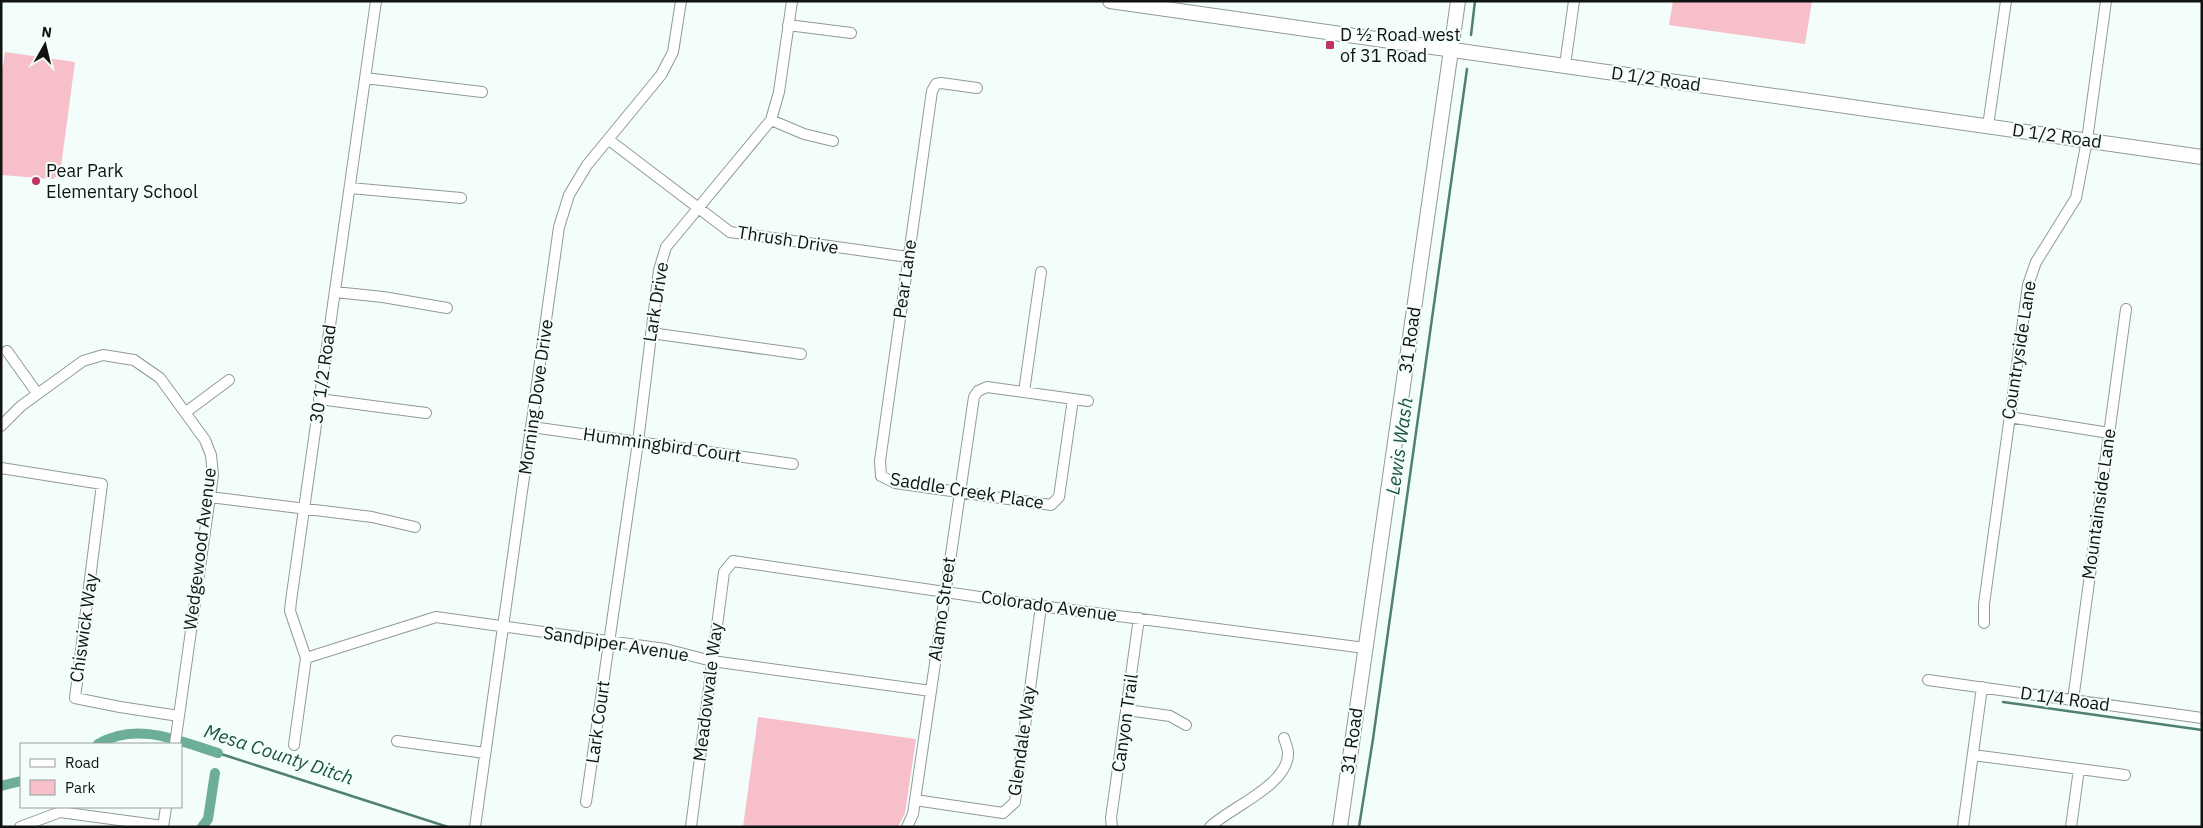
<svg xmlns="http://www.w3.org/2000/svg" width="2203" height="828" font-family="'IBM Plex Sans',sans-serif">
<rect width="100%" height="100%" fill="#f3fdf9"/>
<!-- green -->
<path fill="#f6bfca" d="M1673,1H1812L1805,44L1669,25Z
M5,52L75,62L60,174L53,179L1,175V66H3Z
M758,717L916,739L905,813L898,827H743Z"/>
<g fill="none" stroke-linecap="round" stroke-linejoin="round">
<!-- stream -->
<path stroke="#508070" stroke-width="2.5" d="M1471,35L1475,1
M2003,702L2202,730
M218,753L448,827
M1359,827L1373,739L1467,69"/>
<!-- canal -->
<path stroke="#6cae99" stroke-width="10" d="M98,744C137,721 179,741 218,753
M1,786L21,781
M202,827L208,819L215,773"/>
<!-- street casing -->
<g stroke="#919a96" stroke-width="12">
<path id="street" d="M788,25L851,33
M1565,65L1574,1
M365,78L482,92
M977,88L941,83L936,84L932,91L880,461L881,476L895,483L1051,505L1059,497L1073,399
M771,120L804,134L833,141
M1988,126L2006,1
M609,140L730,232L908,257
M350,188L461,198
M335,292L383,297L447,308
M651,333L801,354
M7,351L37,393
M1024,392L1041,272
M319,399L426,413
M186,412L229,380
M2009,417L2109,433
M1,426L21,406L83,361L103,355L134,360L160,378L205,440L211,455L213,475L175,744
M532,427L793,464
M1,468L102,484L75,698L120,707L179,716
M210,497L372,517L415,527
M1984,623V604L2028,285L2036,262L2076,198L2087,140L2106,1
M306,658L436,617L665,649L712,661L931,691
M1928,680L2202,718
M2073,700L2126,309
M1127,710L1170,716L1186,725
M397,741L485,753
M294,745L306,658L290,611L291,601L376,1
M1973,755L2125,775
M915,800L1003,813L1015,802L1041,606
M586,802L638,442L659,270L666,247L771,120L779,92L792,1
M20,827L60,812L163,826
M163,827L166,807
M475,827L559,227L569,195L587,165L661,75L673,52L681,1
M691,827L724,572L733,561L1041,606L1365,648
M907,827L913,814L974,397L978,391L987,387L1088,401
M1112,827L1111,818L1139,618
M1210,827C1229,808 1289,785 1288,753C1288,748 1285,742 1284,738
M1963,827L1982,687
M2071,827L2079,769"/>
</g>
<!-- secondary casing -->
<g stroke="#919a96" stroke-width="16">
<path id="secondary" d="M1110,1L2202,157
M1340,827L1458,1"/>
</g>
<!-- street -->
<use href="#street" stroke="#fff" stroke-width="10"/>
<!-- secondary -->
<use href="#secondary" stroke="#fff" stroke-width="14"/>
</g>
<!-- markers -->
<g fill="#c03363" stroke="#f3fdf9" stroke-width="2">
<rect x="1325" y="40" width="10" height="10" rx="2.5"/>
<circle cx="36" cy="181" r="5"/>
</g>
<g text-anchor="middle" stroke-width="4" stroke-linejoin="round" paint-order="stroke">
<!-- poi labels -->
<g font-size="18" fill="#101312" stroke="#f3fdf9" text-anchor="start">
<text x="1340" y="41">D ½ Road west<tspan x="1340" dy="21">of 31 Road</tspan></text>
<text x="46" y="177">Pear Park<tspan x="46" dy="21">Elementary School</tspan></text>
</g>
<!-- street labels -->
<g font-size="18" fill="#101312" stroke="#f3fdf9">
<text transform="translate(1656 79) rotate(8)" y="6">D 1/2 Road</text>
<text transform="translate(2057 136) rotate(8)" y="6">D 1/2 Road</text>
<text transform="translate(788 240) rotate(9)" y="6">Thrush Drive</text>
<text transform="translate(905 279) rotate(-82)" y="6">Pear Lane</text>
<text transform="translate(656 302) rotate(-81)" y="6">Lark Drive</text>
<text transform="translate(1410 340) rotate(-82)" y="6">31 Road</text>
<text transform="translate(2019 350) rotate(-81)" y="6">Countryside Lane</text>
<text transform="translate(323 374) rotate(-82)" y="6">30 1/2 Road</text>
<text transform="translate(536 397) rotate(-82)" y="6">Morning Dove Drive</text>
<text transform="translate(662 445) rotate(8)" y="6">Hummingbird Court</text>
<text transform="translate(967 491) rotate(9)" y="6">Saddle Creek Place</text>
<text transform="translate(2099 504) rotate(-82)" y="6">Mountainside Lane</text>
<text transform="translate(200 549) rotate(-83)" y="6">Wedgewood Avenue</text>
<text transform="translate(1049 606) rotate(8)" y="6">Colorado Avenue</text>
<text transform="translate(942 609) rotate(-82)" y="6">Alamo Street</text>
<text transform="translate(84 628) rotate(-82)" y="6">Chiswick Way</text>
<text transform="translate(616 644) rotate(9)" y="6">Sandpiper Avenue</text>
<text transform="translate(708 692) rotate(-83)" y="6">Meadowvale Way</text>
<text transform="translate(2065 699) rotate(8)" y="6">D 1/4 Road</text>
<text transform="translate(598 722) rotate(-82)" y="6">Lark Court</text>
<text transform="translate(1125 723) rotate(-82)" y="6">Canyon Trail</text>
<text transform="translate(1022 741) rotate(-82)" y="6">Glendale Way</text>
<text transform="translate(1352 741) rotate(-82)" y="6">31 Road</text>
</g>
<!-- water labels -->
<g font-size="19" font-style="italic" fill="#1a5142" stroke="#f3fdf9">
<text transform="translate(1399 446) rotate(-82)" y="7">Lewis Wash</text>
<text transform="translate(279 754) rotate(18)" y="7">Mesa County Ditch</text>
</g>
</g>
<!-- border -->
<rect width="2203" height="828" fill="none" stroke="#101312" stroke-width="5"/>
<!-- legend -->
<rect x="20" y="743" width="162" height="65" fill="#f3fdf9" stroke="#989f9d"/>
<rect x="30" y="759" width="25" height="8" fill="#ffffff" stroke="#989f9d"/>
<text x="65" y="768" font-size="15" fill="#101312">Road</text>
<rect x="30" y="780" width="25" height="15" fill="#f6bfca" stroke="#989f9d"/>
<text x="65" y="793" font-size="15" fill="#101312">Park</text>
<!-- north arrow -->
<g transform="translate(45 45) rotate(8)" stroke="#f3fdf9" stroke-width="4" paint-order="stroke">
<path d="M0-4L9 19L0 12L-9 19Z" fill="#101312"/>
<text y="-8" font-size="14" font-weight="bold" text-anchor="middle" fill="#101312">N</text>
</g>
</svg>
